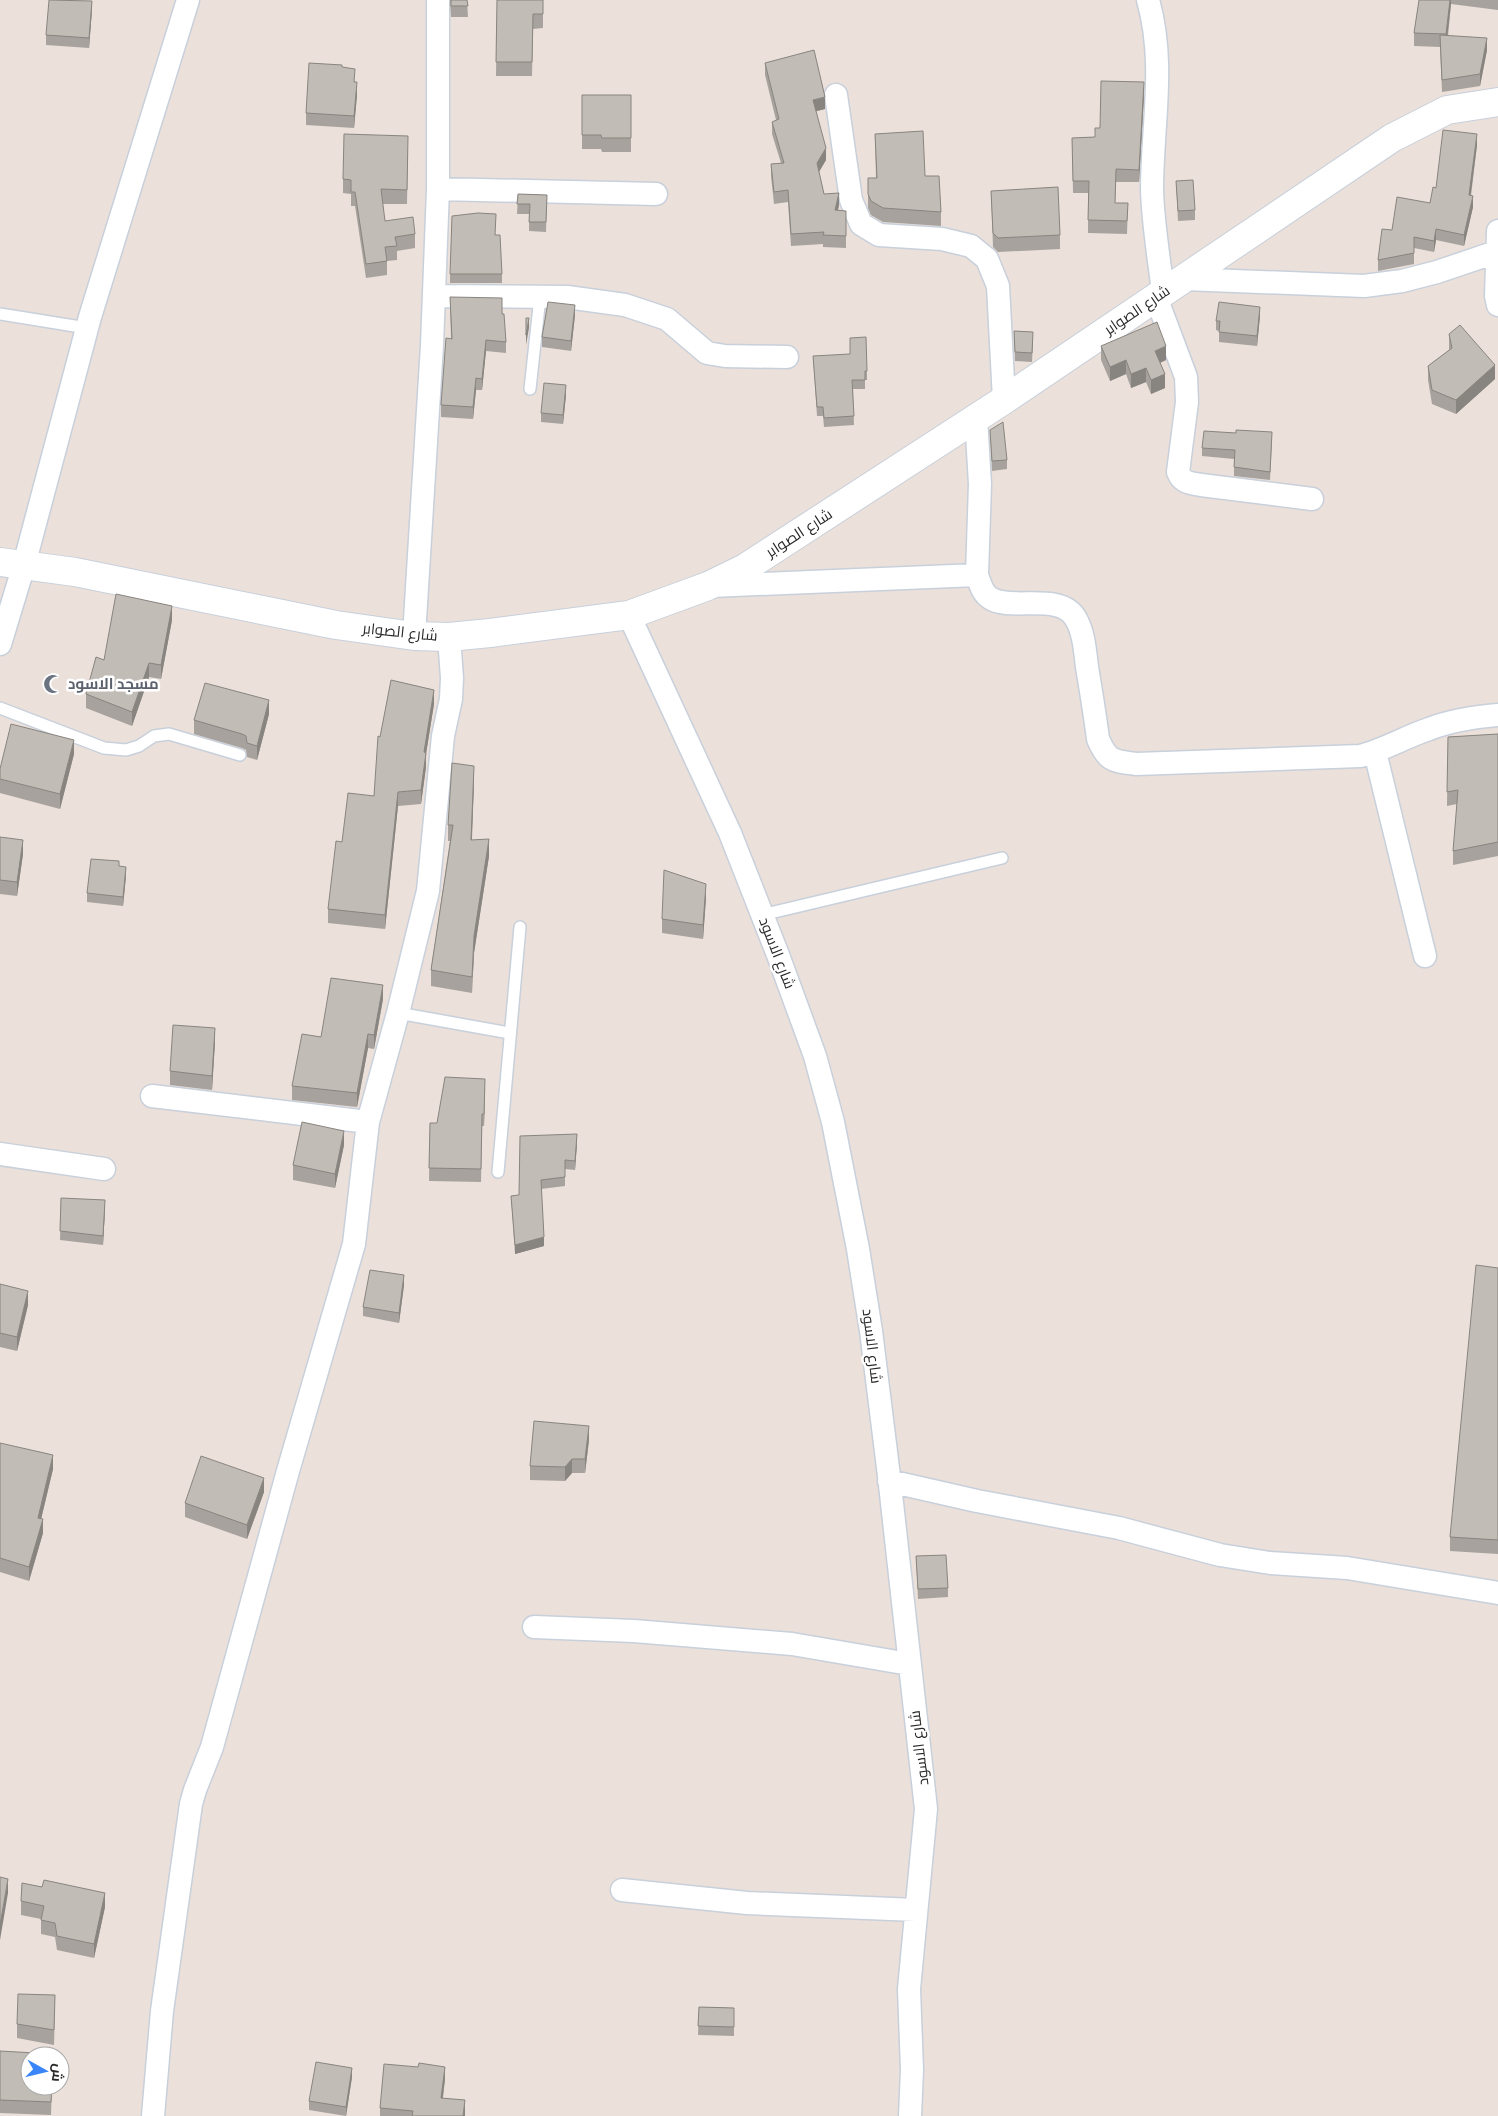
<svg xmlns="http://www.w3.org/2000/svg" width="1498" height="2116" font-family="Inter,Cairo,sans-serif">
<rect width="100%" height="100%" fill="#ebe0da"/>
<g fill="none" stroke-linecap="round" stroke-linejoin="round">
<!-- service casing -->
<g stroke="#c8d0db" stroke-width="14">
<path id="service" d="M0,314L87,328
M530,389L540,297
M0,708L104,748L126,750L139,746L154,736L169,734L240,755
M762,915L1002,858
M398,1013L510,1033
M498,1172L520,927"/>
</g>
<!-- minor casing -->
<g stroke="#c8d0db" stroke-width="25">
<path id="minor" d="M1148,0C1166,63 1152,126 1152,190C1153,224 1159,258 1163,292
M836,95L851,200L861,224L879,235L942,239L971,246L987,259L998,286L1004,400
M438,189L656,194
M1498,231L1496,296L1498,305
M1184,279L1364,286L1402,281L1437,272L1496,252
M434,296L567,297L625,305L667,319L707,353L725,356L787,357
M1156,297L1186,377L1187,402L1178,472C1182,483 1190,483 1201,485L1312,499
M976,418L980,484L977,575C980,583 982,593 990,598C1011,612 1061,591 1076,619C1084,633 1085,651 1087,667C1091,691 1095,715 1098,739C1108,762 1113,761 1136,764L1360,756C1384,750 1405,737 1429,729C1452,720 1474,717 1498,715
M711,586L977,575
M629,615L730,833L778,955L815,1056L833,1122L858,1249L871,1331L889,1476L926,1809L909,1989L912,2070L910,2116
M414,636L432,345L438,189V0
M0,644L24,565L90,317L188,0
M1375,752L1425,956
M152,1096L368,1122
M0,1154L104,1169
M889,1481L977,1501L1119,1528L1220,1555L1270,1563L1347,1568L1498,1593
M534,1627L634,1631L792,1644L909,1664
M622,1890L747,1903L916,1910
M153,2116L162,2011L191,1804L195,1790L212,1747L288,1471L354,1244L368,1122L398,1013L428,891L443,736L451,699L452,678L449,637"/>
</g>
<!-- tertiary casing -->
<g stroke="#c8d0db" stroke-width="30">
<path id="tertiary" d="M0,562L75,572L336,625L414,636L449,637L490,633L629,615L708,586L745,568L1004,400L1392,138L1447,110L1498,102"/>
</g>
<!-- service -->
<use href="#service" stroke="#fff" stroke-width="11"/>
<!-- minor -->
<use href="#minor" stroke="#fff" stroke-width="22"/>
<!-- tertiary -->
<use href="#tertiary" stroke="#fff" stroke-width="28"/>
</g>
<!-- wall -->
<path fill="#a7a29d" d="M450,0H467L468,17H451Z
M497,0H543V28L533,29L532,76H496Z
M1419,0H1498V10L1451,4L1448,36L1487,50L1480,86L1442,92L1440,47L1414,46V33Z
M92,10L89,48L46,45V35Z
M765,63L825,109L816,111L826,160L819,172L824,194L839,205L838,210L846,211V248L823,247V244L791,246L788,202L774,204L771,176V164L781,163L772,134V122L776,120L765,75Z
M342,67L355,82L357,95L354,128L306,125V113Z
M582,95H631V152H602L601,149H582Z
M1144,95L1139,182H1116L1115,203H1128L1127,234L1088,233V193H1073L1072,138L1095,137L1100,128Z
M875,134L925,176L941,212V226L883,222L871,215L868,208V178H876Z
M1477,145L1471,196L1473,207L1464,246L1436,240L1434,252L1414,248V264L1378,271V260L1392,230L1430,203L1436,188Z
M408,150L407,204H382L385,221L415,234V248L397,251V260L387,261V275L366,278L355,206H351V194L343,193V179Z
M1176,181L1195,210V220L1178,221Z
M991,191L1060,235V249L998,252L993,247Z
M518,194L547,195L546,232L529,231V214H517Z
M495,235L502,274V283H450V274Z
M450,297L502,314L506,342V353L486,351L482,390H476L473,419L441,417V405L451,339Z
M575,315L571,351L542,347V337Z
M1260,316L1257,346L1219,342V331L1216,330V321Z
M1014,331L1033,342L1032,362L1015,361Z
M1449,334L1495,379L1456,414L1432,404L1428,380V366L1449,350Z
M1101,346L1166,360L1160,363L1165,388L1151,394L1146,382L1131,388L1126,374L1110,381L1101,360Z
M813,356L867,371V380H865V389H853L854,425L824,427L823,416H817Z
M566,395L563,424L541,422V413Z
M990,430L1007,460V469L992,471Z
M1272,441L1270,480L1234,476V459L1202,456V448Z
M172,620L161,679L149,677L132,726L86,708V694L104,660Z
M434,704L426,754V767L421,804L398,806L385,929L328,923V909L342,842L374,796L380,737Z
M269,714L257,760L247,757L246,750L242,748L194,734V720Z
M1498,734V856L1453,865V851L1457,804L1447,806L1448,737Z
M74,754L60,809L0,793V769Z
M474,782L472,840L489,856L474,953L472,993L431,986V970L450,841H448V825Z
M0,837L23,854L17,896L0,894Z
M119,866L126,876L123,906L87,902V893Z
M706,898L703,939L662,933V919Z
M383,999L374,1049L368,1048L357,1107L292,1100V1086L321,1037Z
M215,1042L212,1090L170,1085V1071Z
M485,1091L484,1126H482L481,1182L429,1181L430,1123H437Z
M577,1143L575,1170L565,1169V1186L541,1189L544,1246L515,1254L511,1196L519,1195Z
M344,1145L335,1188L293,1180V1165Z
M61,1198L105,1209L103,1245L60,1240Z
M1498,1268V1554L1450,1551V1537Z
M0,1284L28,1305L17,1351L0,1347Z
M404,1285L399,1323L363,1316V1307Z
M589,1440L585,1473H572L565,1481L530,1480V1466Z
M0,1443L53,1469L41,1519L43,1533L29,1581L0,1572Z
M264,1492L247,1539L185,1517V1503Z
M916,1556L948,1588V1597L918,1599Z
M21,1901L105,1907L94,1958L57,1950L55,1937L41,1934V1919L21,1915Z
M699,2007L734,2008V2036L698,2035Z
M55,2009L54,2045L17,2038V2024Z
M0,2051L30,2086H52L51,2115L0,2113Z
M352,2077L346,2116L309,2110V2101Z
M445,2079L443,2098L465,2113V2116H380V2108Z"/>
<!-- shaded-wall -->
<path fill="#88847f" d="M1450,0H1451V4L1446,47V34Z
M92,1V10L89,48V38Z
M1487,38V50L1480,86V74Z
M357,82V95L354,128V116Z
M1144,82V95L1139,182V170Z
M825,97V109L813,112V100Z
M1477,134V145L1469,207V195Z
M826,148V160L817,175V163Z
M839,193V205L835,222V210Z
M1473,196V207L1464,246V235Z
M1436,229V240L1434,252V241Z
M575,305V315L571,351V341Z
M1260,307V316L1257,346V336Z
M529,318V328L526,345V335Z
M486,340V351L482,390V379Z
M1166,346V360L1155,365V351Z
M1126,360V374L1110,381V367Z
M1495,365V379L1456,414V400Z
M1146,368V382L1131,388V374Z
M1165,374V388L1151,394V380Z
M476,378V390L473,419V407Z
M566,385V395L563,424V415Z
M172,606V620L161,679V665Z
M149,663V677L132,726V712Z
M434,690V704L426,754V767L421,804V790L424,752Z
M269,700V714L257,760V746Z
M74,740V754L60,809V794Z
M474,766V782L471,857V840Z
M398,792V806L385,929V915Z
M489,839V856L474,953L472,993L474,936Z
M23,840V854L17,896V882Z
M126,867V876L123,906V897Z
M706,884V898L703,939V925Z
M383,985V999L374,1049V1035Z
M215,1028V1042L212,1090V1076Z
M368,1034V1048L357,1107V1093Z
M485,1079V1091L484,1126V1114Z
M344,1131V1145L335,1188V1174Z
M577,1134V1143L575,1170V1161Z
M105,1200V1209L103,1245V1236Z
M544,1237V1246L515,1254V1245Z
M404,1275V1285L399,1323V1313Z
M28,1291V1305L17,1351V1337Z
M589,1426V1440L585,1473V1459Z
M53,1455V1469L38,1532V1518Z
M572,1459V1473L565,1481V1467Z
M264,1478V1492L247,1539V1525Z
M43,1519V1533L29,1581V1567Z
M8,1879V1893L0,1940V1925Z
M105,1893V1907L94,1958V1944Z
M445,2067V2079L441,2110V2098Z
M352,2068V2077L346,2116V2107Z
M465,2100V2116H463Z"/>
<!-- building -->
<path fill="#c2bcb6" stroke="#88847f" d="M49,0L92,1L89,38L46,35Z
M451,0H467L468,6H451Z
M497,0H543V14H533L532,62H496Z
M1419,0H1450L1446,34L1414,33Z
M1440,35L1487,38L1480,74L1442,80Z
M814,50L825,97L813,100L826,148L817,163L824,194L839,193L835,210L846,211V236L823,235L824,232L791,234L788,190L774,192L771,164L784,163L772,122L779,119L765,63Z
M309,63L342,65V67L355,69L354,82H357L354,116L306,113Z
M1101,81L1144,82L1139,170L1116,169L1115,203H1128L1127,221L1088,220L1089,181H1073L1072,138L1095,137V128H1100Z
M582,95H631V138H602L601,135H582Z
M1443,130L1477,134L1469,195L1473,196L1464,235L1436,229L1434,241L1414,237V253L1378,260L1382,229L1392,230L1397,197L1430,203L1433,187L1436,188Z
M923,131L925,176H939L941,212L883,208L871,201L868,194V178H877L875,134Z
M344,134L408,136L407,190L381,189L385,221L413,217L415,234L395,237L397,246L385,247L387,261L366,264L355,192H351V180L343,179Z
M1193,180L1195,210L1178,211L1176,181Z
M1058,187L1060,235L998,238L993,233L991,191Z
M518,194L547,195L546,222H529L530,204H517Z
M478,213L496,214L495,235H500L502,274H450L452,216Z
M450,297L502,298V314H504L506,342L486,340L482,379L476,378L473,407L441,405L446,338L452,339Z
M548,302L575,305L571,341L542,337Z
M1219,302L1260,307L1257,336L1219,332L1220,321H1216Z
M526,318H529L526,335Z
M1157,322L1166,346L1155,351L1165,374L1151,380L1146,368L1131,374L1126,360L1110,367L1101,346Z
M1460,325L1495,365L1456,400L1432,390L1428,366L1452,348L1449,334Z
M1014,331L1033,332L1032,353L1015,352Z
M866,337L867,371H865V380H852L854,416L824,418L823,407H817L813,356L850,354V338Z
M544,383L566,385L563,415L541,413Z
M1003,422L1007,460L992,461L990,430Z
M1236,430L1272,432L1270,472L1234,467L1235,450L1202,448L1204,431L1236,433Z
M116,594L172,606L161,665L149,663L132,712L86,694L96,657L104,660Z
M391,680L434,690L424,752L426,753L421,790L398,792L385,915L328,909L336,841L342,842L348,793L374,796L378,736L380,737Z
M205,683L269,700L257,746L247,743L246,736L242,734L194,720Z
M11,724L74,740L60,794L0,779V769Z
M1498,734V842L1453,851L1458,790L1447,792L1448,737Z
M452,763L474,766L471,840L489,839L474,936L472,977L431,970L453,825H448Z
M0,837L23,840L17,882L0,880Z
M91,859L119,861V866L126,867L123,897L87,893Z
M664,870L706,884L703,925L662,919Z
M331,978L383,985L374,1035L368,1034L357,1093L292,1086L302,1034L321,1037Z
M173,1025L215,1028L212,1076L170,1071Z
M445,1077L485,1079L484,1114H482L481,1169L429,1168L430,1123H437Z
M302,1122L344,1131L335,1174L293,1165Z
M577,1134L575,1161L565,1160V1177L541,1180L544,1237L515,1245L511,1196L519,1195L520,1136Z
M61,1198L105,1200L103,1236L60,1231Z
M1476,1265L1498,1268V1540L1450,1537Z
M370,1270L404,1275L399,1313L363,1307Z
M0,1284L28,1291L17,1337L0,1333Z
M534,1421L589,1426L585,1459H572L565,1467L530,1466Z
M0,1443L53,1455L38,1518L43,1519L29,1567L0,1558Z
M201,1456L264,1478L247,1525L185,1503Z
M946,1555L948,1588L918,1589L916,1556Z
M0,1877L8,1879L0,1925Z
M44,1880L105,1893L94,1944L57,1936L55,1923L41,1920L44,1906L21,1901L22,1883L42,1887Z
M18,1994L55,1995L54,2030L17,2024Z
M699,2007L734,2008V2027L698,2026Z
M0,2051L53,2054V2056H30V2086H52L51,2102L0,2100Z
M316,2062L352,2068L346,2107L309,2101Z
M419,2063L445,2067L441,2098L465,2100L463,2116H412L413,2111L380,2108L384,2064L418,2067Z"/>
<!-- icons -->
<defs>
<g id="mosque-bare" transform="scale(1.5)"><path d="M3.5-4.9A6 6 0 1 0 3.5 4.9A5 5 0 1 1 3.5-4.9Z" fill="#6b7280" stroke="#fff" stroke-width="2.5" paint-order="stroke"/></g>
</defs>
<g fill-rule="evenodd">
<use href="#mosque-bare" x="53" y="684"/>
</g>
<g text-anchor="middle" stroke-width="5" stroke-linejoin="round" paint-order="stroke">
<!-- street labels -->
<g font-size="15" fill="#282828" stroke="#fff">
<text transform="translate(1137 310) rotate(-34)" y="5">شارع الصوابر</text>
<text transform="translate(799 533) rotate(-33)" y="5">شارع الصوابر</text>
<text transform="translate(400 632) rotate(6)" y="5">شارع الصوابر</text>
<text transform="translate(777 953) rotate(69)" y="5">شارع الاسود</text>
<text transform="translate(872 1346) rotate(83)" y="5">شارع الاسود</text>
<text transform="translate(919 1748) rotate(-97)" y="5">شارع الاسود</text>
</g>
<!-- worship labels -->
<g font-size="15" font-weight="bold" fill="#5b616d" stroke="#fff" text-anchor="start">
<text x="68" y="689">مسجد الاسود</text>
</g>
</g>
<!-- north arrow -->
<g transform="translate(45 2071) rotate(98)"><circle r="24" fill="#ffffff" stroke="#a9a9a9"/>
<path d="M0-4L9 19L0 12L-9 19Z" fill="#3985f9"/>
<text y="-8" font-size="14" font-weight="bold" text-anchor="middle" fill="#282828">ش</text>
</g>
</svg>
